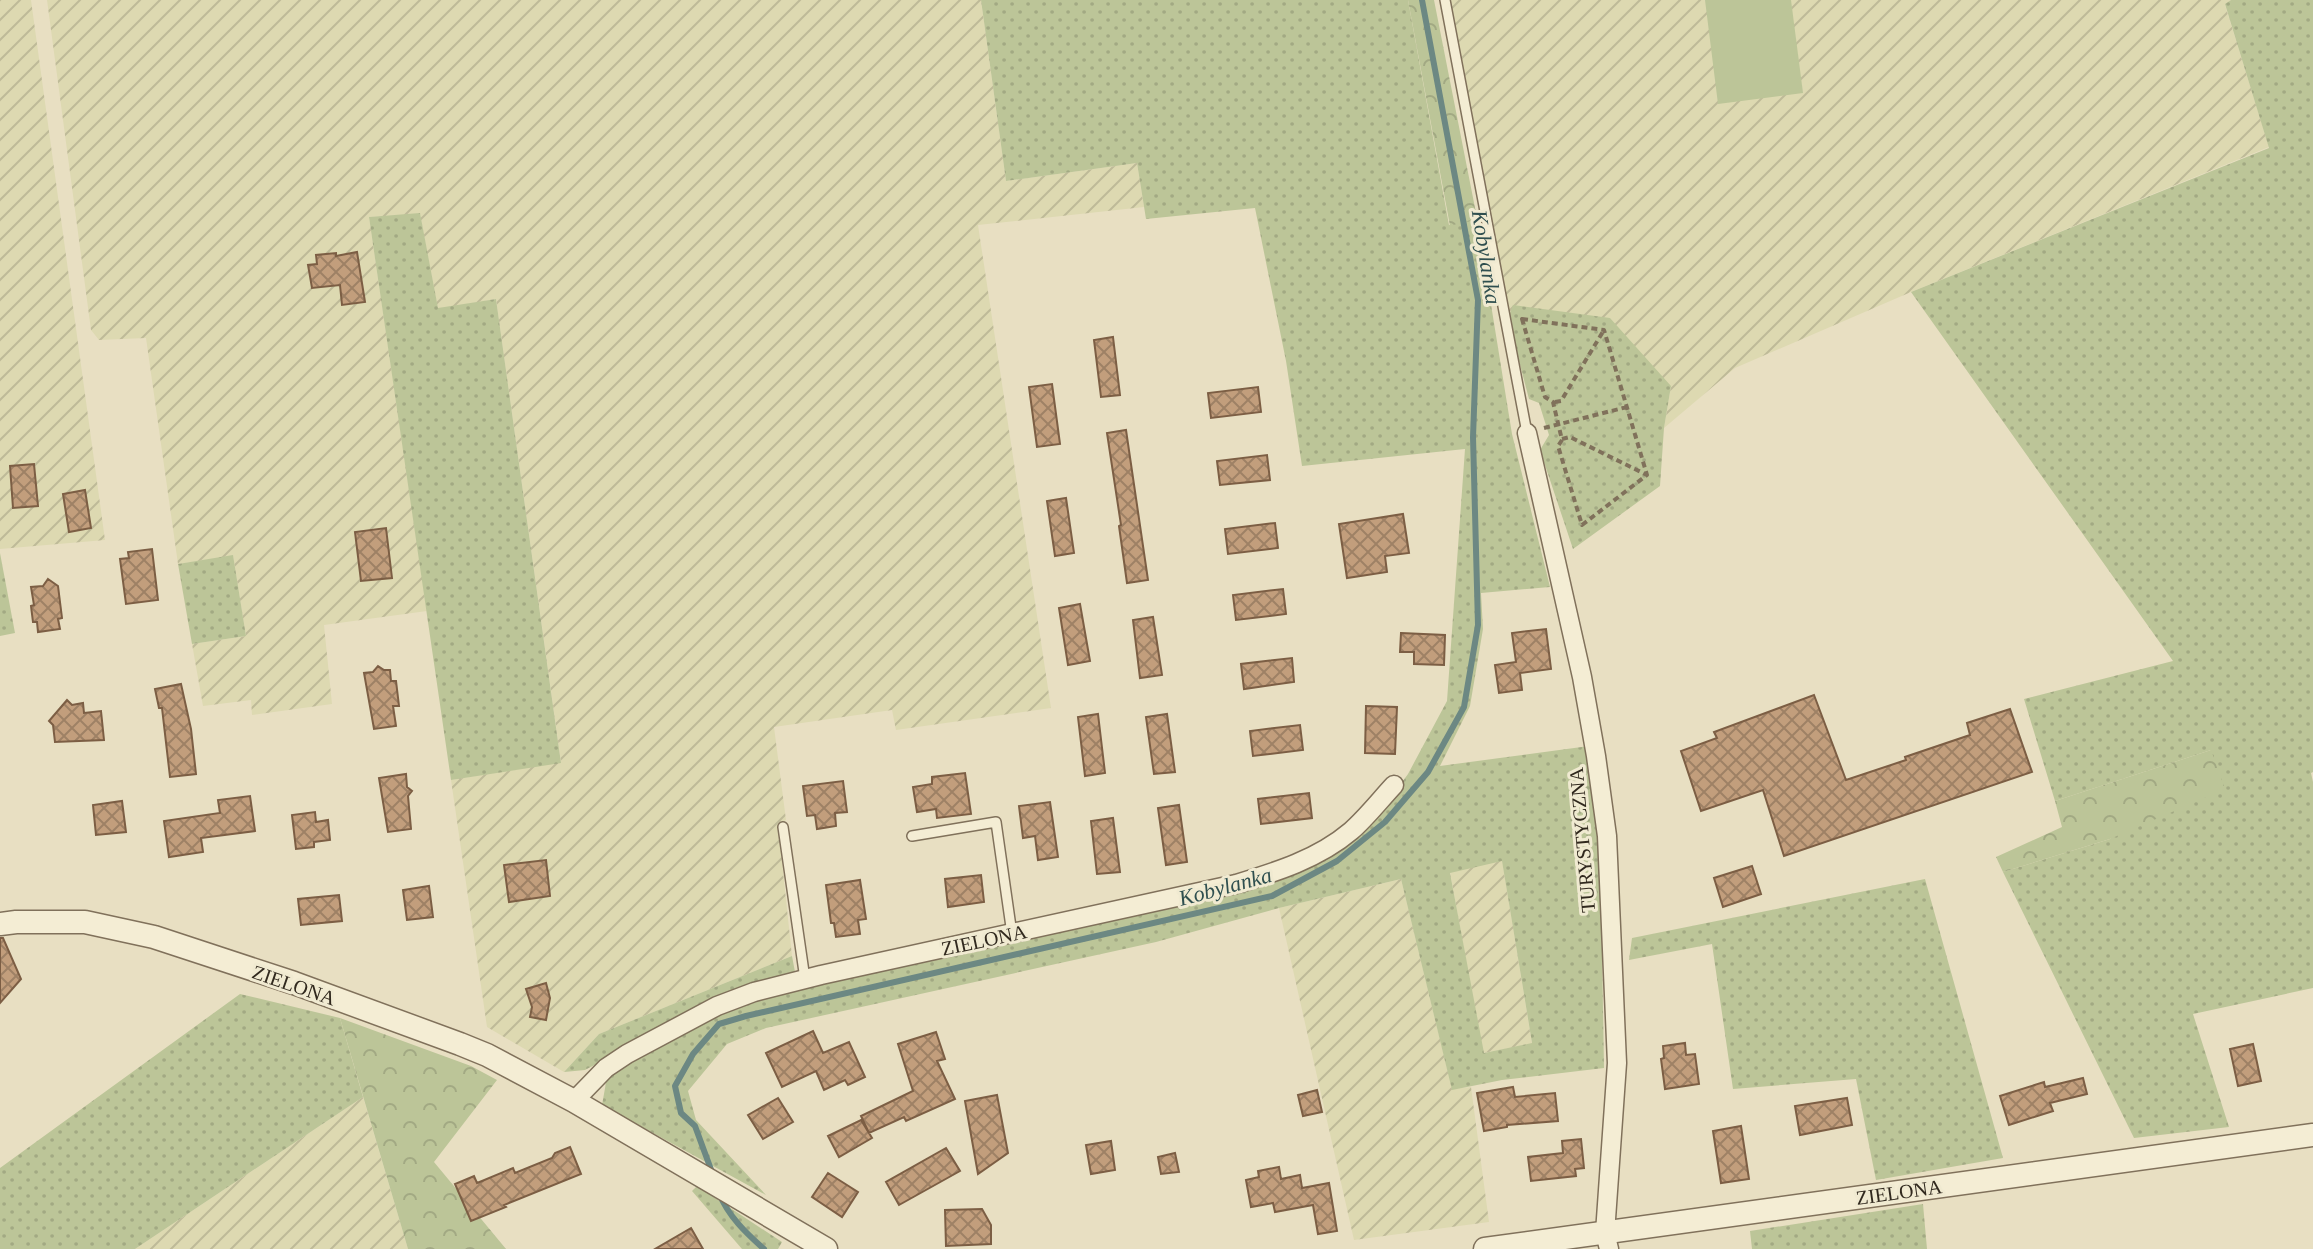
<svg xmlns="http://www.w3.org/2000/svg" width="2313" height="1249" font-family="Georgia,serif">
<defs>
<pattern id="farmland-furrows" width="10" height="10" patternUnits="userSpaceOnUse" patternTransform="scale(2)"><rect width="10" height="10" fill="#ddd9b1"/><path d="M-1 1l2-2M0 10L10 0M9 11l2-2" fill="none" stroke="#beba98"/></pattern>
<pattern id="green-dots" width="8" height="8" patternUnits="userSpaceOnUse" patternTransform="scale(2)"><rect width="8" height="8" fill="#bcc598"/><path d="M2 2h.1M6 6h.1" fill="none" stroke="#a2a983" stroke-width="1.8" stroke-linecap="round"/></pattern>
<pattern id="forest-crowns" width="20" height="18" patternUnits="userSpaceOnUse" patternTransform="scale(2)"><rect width="20" height="18" fill="#bcc598"/><path d="M2 6a3 3 0 1 1 6 0M12 15a3 3 0 1 1 6 0" fill="none" stroke="#a2a983"/></pattern>
<pattern id="building-cross-hatch" width="8" height="8" patternUnits="userSpaceOnUse" patternTransform="scale(2)"><rect width="8" height="8" fill="#c29e7c"/><path d="M0 0l8 8M0 8l8-8" fill="none" stroke="#9e8165"/></pattern>
</defs>
<rect width="100%" height="100%" fill="#e8dfc2"/>
<!-- farmland -->
<path fill="url(#farmland-furrows)" d="M0,0H31L105,540L0,549Z
M47,0H981L1006,181L1137,163L1144,207L978,225L1051,708L896,730L892,710L774,727L786,820L778,824L792,956L599,1034L564,1072L487,1027L451,780L561,762L496,299L438,309L420,214L369,217L427,611L324,625L332,704L252,715L251,700L203,706L192,644L246,636L233,556L178,564L146,338L99,340L91,330Z
M1449,0H2231L2225,5L2269,147L1911,292L1735,368L1664,428L1671,386L1508,319Z
M1502,860L1532,1044L1483,1053L1450,872Z
M1401,879L1452,1089L1471,1087L1489,1222L1354,1240L1279,908Z
M363,1097L408,1249H135Z"/>
<!-- green -->
<path fill="url(#green-dots)" fill-rule="evenodd" d="M981,0H1408L1449,225L1477,218L1512,434L1550,587L1481,593L1483,629L1470,706L1440,766L1589,746L1600,831L1604,1068L1502,1080L1452,1090L1401,879L1279,908L1156,942L766,1028L727,1044L688,1091L696,1120L766,1195L602,1105L607,1077L650,1049L726,1008L931,957L1282,878L1392,796L1408,774L1447,701L1465,449L1302,466L1286,361L1255,208L1146,219L1137,163L1006,181ZM1502,861L1532,1043L1484,1053L1450,873Z
M2231,0H2313V772L2311,773L2313,782V988L2193,1014L2229,1127L2134,1138L2003,872L2110,839L2211,750L2055,801L2024,699L2173,661L1911,292L2269,148L2225,4Z
M420,213L438,308L496,299L561,763L451,780L369,217Z
M1513,305L1610,318L1671,386L1664,428L1660,486L1573,549L1540,450L1549,435L1539,403L1529,399L1508,319Z
M0,553L15,633L0,636Z
M233,555L246,636L192,644L178,564Z
M1925,879L2003,1158L1876,1180L1856,1079L1733,1089L1712,944L1629,960L1632,938Z
M792,956L795,972L725,996L585,1070L564,1072L599,1034Z
M240,994L340,1018L363,1097L135,1249H0V1168Z
M697,1186L782,1242L778,1249H742L692,1191Z
M1923,1204L1927,1249H1752L1750,1231Z"/>
<!-- forest -->
<path fill="url(#forest-crowns)" d="M1408,0H1434L1477,218L1450,226Z
M2211,750L2225,789L2110,839L2003,872L1996,857L2062,827L2055,801Z
M340,1018L471,1066L497,1080L434,1162L506,1249H408Z"/>
<!-- pitch -->
<path fill="#bcc598" d="M1705,0H1791L1803,93L1718,104Z"/>
<g fill="none" stroke-linecap="round" stroke-linejoin="round">
<!-- stream -->
<path stroke="#6c8883" stroke-width="6" d="M713,1175L695,1126L681,1113L675,1086L693,1054L719,1024L746,1016L1272,896L1337,861L1385,822L1428,772L1464,707L1478,625L1473,437L1478,300L1422,0
M719,1193C728,1216 746,1233 764,1249"/>
</g>
<!-- building -->
<path fill="url(#building-cross-hatch)" stroke="#7c5e44" stroke-width="2" d="M357,252L365,302L342,305L340,285L312,288L308,265L317,264L316,255L336,253V256Z
M1113,337L1120,395L1101,397L1094,340Z
M1052,384L1060,444L1037,447L1029,387Z
M1258,387L1261,412L1211,418L1208,393Z
M1126,430L1148,580L1127,583L1119,526L1121,525L1107,433Z
M1267,455L1270,480L1220,485L1217,461Z
M34,464L38,506L13,508L10,466Z
M85,490L91,528L69,532L63,494Z
M1066,498L1074,553L1055,556L1047,501Z
M1403,514L1409,553L1385,556L1387,572L1347,578L1339,524Z
M1275,523L1278,548L1228,554L1225,529Z
M386,528L392,578L361,581L355,532Z
M152,549L158,600L126,604L120,559L129,558L128,552Z
M48,579L58,586L62,618L58,619L60,629L38,632L37,622H33L31,606L34,605L31,587L43,586Z
M1283,589L1286,614L1236,620L1233,595Z
M1080,604L1090,661L1068,665L1059,608Z
M1153,617L1162,675L1140,678L1133,620Z
M1546,629L1551,669L1520,673L1522,690L1499,693L1495,665L1516,662L1512,633Z
M1401,633L1445,635L1444,665L1414,664V652H1400Z
M1292,658L1294,682L1244,689L1241,664Z
M378,666L384,670H390L391,681H396L399,706H393L396,726L374,729L364,673L373,672Z
M181,684L191,729L196,774L170,777L162,708H159L155,689Z
M1814,695L1846,780L1906,760L1905,757L1970,735L1967,723L2010,709L2032,772L1784,856L1763,790L1701,811L1681,751L1717,738L1714,732Z
M67,700L72,705L83,703L84,713L101,711L104,740L55,742L53,725L49,721Z
M1366,706L1397,707L1395,754L1365,753Z
M1098,714L1105,773L1085,776L1078,717Z
M1167,714L1175,772L1154,774L1146,717Z
M1300,725L1303,750L1253,756L1250,731Z
M965,773L971,814L937,818L936,809L917,812L913,787L932,784V777Z
M406,774L407,787L412,791L408,796L411,829L388,832L379,778Z
M843,781L847,812L835,813L836,826L817,829L815,815L807,816L803,786Z
M1309,793L1312,818L1261,824L1258,799Z
M250,796L255,831L201,838L203,852L169,857L164,821L220,813L218,800Z
M122,801L126,832L96,835L93,805Z
M1050,802L1058,857L1038,860L1035,836L1023,838L1019,806Z
M1179,805L1187,862L1166,865L1158,808Z
M315,812L316,822L328,820L330,840L314,842V847L296,849L292,815Z
M1113,818L1120,872L1097,874L1091,821Z
M546,860L550,896L509,902L504,865Z
M1752,866L1761,894L1723,907L1714,878Z
M981,875L984,902L948,907L945,879Z
M860,880L866,919L858,920L860,934L836,937L834,923H831L826,885Z
M429,886L433,917L407,920L403,890Z
M339,895L342,921L301,925L298,899Z
M0,938H3L21,979L0,1003Z
M546,983L550,998L546,1020L530,1017L532,1007L526,989Z
M813,1031L823,1053L849,1042L865,1077L848,1085L845,1080L824,1090L816,1071L782,1087L766,1053Z
M936,1032L945,1059L937,1061L955,1099L906,1121L904,1117L869,1133L861,1116L913,1091L898,1044Z
M1685,1043L1686,1055L1695,1054L1699,1084L1665,1089L1661,1059L1664,1058L1663,1046Z
M2253,1044L2261,1081L2238,1086L2230,1049Z
M2083,1078L2087,1094L2050,1103L2053,1111L2009,1125L2000,1096L2044,1082L2045,1087Z
M1513,1087L1515,1097L1555,1093L1558,1121L1507,1125V1127L1484,1131L1477,1093Z
M1317,1090L1322,1112L1303,1116L1298,1095Z
M997,1095L1008,1153L978,1174L965,1101Z
M778,1098L793,1122L763,1139L748,1115Z
M1847,1098L1852,1125L1800,1135L1795,1106Z
M861,1120L872,1138L839,1157L828,1136Z
M1741,1126L1749,1179L1721,1183L1713,1131Z
M1581,1139L1584,1168L1575,1169L1576,1176L1531,1181L1528,1157L1563,1153L1562,1141Z
M1111,1141L1115,1170L1091,1174L1086,1145Z
M570,1147L581,1174L504,1205L506,1207L471,1221L455,1184L474,1176L477,1183L482,1181L513,1168L515,1173L552,1158L555,1153Z
M946,1148L960,1171L899,1205L886,1182Z
M1175,1153L1179,1172L1161,1174L1158,1157Z
M1279,1167L1281,1179L1300,1175L1302,1188L1329,1183L1337,1231L1318,1234L1313,1205L1275,1212L1273,1203L1251,1207L1246,1180L1259,1177L1258,1171Z
M828,1173L858,1192L842,1217L812,1197Z
M982,1209L991,1225V1244L946,1246L945,1210Z
M691,1228L703,1249H655Z"/>
<g fill="none" stroke-linecap="round" stroke-linejoin="round">
<!-- service casing -->
<g stroke="#80715b" stroke-width="12">
<path id="service" d="M1445,0L1527,433
M783,827L805,979
M912,836L996,822L1012,934"/>
</g>
<!-- minor casing -->
<g stroke="#80715b" stroke-width="21">
<path id="minor" d="M1527,433L1582,677L1596,756L1607,836L1617,1063L1605,1233L1609,1249
M574,1101L606,1068L627,1054L717,1006L754,992L821,975L1236,884C1276,872 1318,859 1351,831C1366,818 1380,800 1394,785"/>
</g>
<!-- tertiary casing -->
<g stroke="#80715b" stroke-width="25">
<path id="tertiary" d="M0,924L16,922H85L154,937L294,983L460,1044L487,1055L574,1101L826,1249
M1485,1249L2313,1135"/>
</g>
<!-- path -->
<path stroke="#80715b" stroke-width="4" stroke-dasharray="6 4" stroke-linecap="butt" d="M1522,319L1604,330L1647,475L1582,525L1558,446L1562,440L1553,402L1545,397Z
M1555,402L1561,401L1604,330
M1544,428L1627,407
M1562,439L1570,437L1647,475"/>
<!-- service -->
<use href="#service" stroke="#f4edd4" stroke-width="9"/>
<!-- minor -->
<use href="#minor" stroke="#f4edd4" stroke-width="18"/>
<!-- tertiary -->
<use href="#tertiary" stroke="#f4edd4" stroke-width="22"/>
</g>
<g text-anchor="middle" stroke-width="6" stroke-linejoin="round" paint-order="stroke">
<!-- street labels -->
<g font-size="20" fill="#31291e" stroke="#f0ead1">
<text transform="translate(1582 840) rotate(-95)" y="7">TURYSTYCZNA</text>
<text transform="translate(984 940) rotate(-12)" y="7">ZIELONA</text>
<text transform="translate(294 985) rotate(19)" y="7">ZIELONA</text>
<text transform="translate(1899 1192) rotate(-8)" y="7">ZIELONA</text>
</g>
<!-- water labels -->
<g font-size="22" font-style="italic" fill="#2f4f4f" stroke="#f0ead1">
<text transform="translate(1487 257) rotate(81)" y="8">Kobylanka</text>
<text transform="translate(1225 886) rotate(-15)" y="8">Kobylanka</text>
</g>
</g>
</svg>
